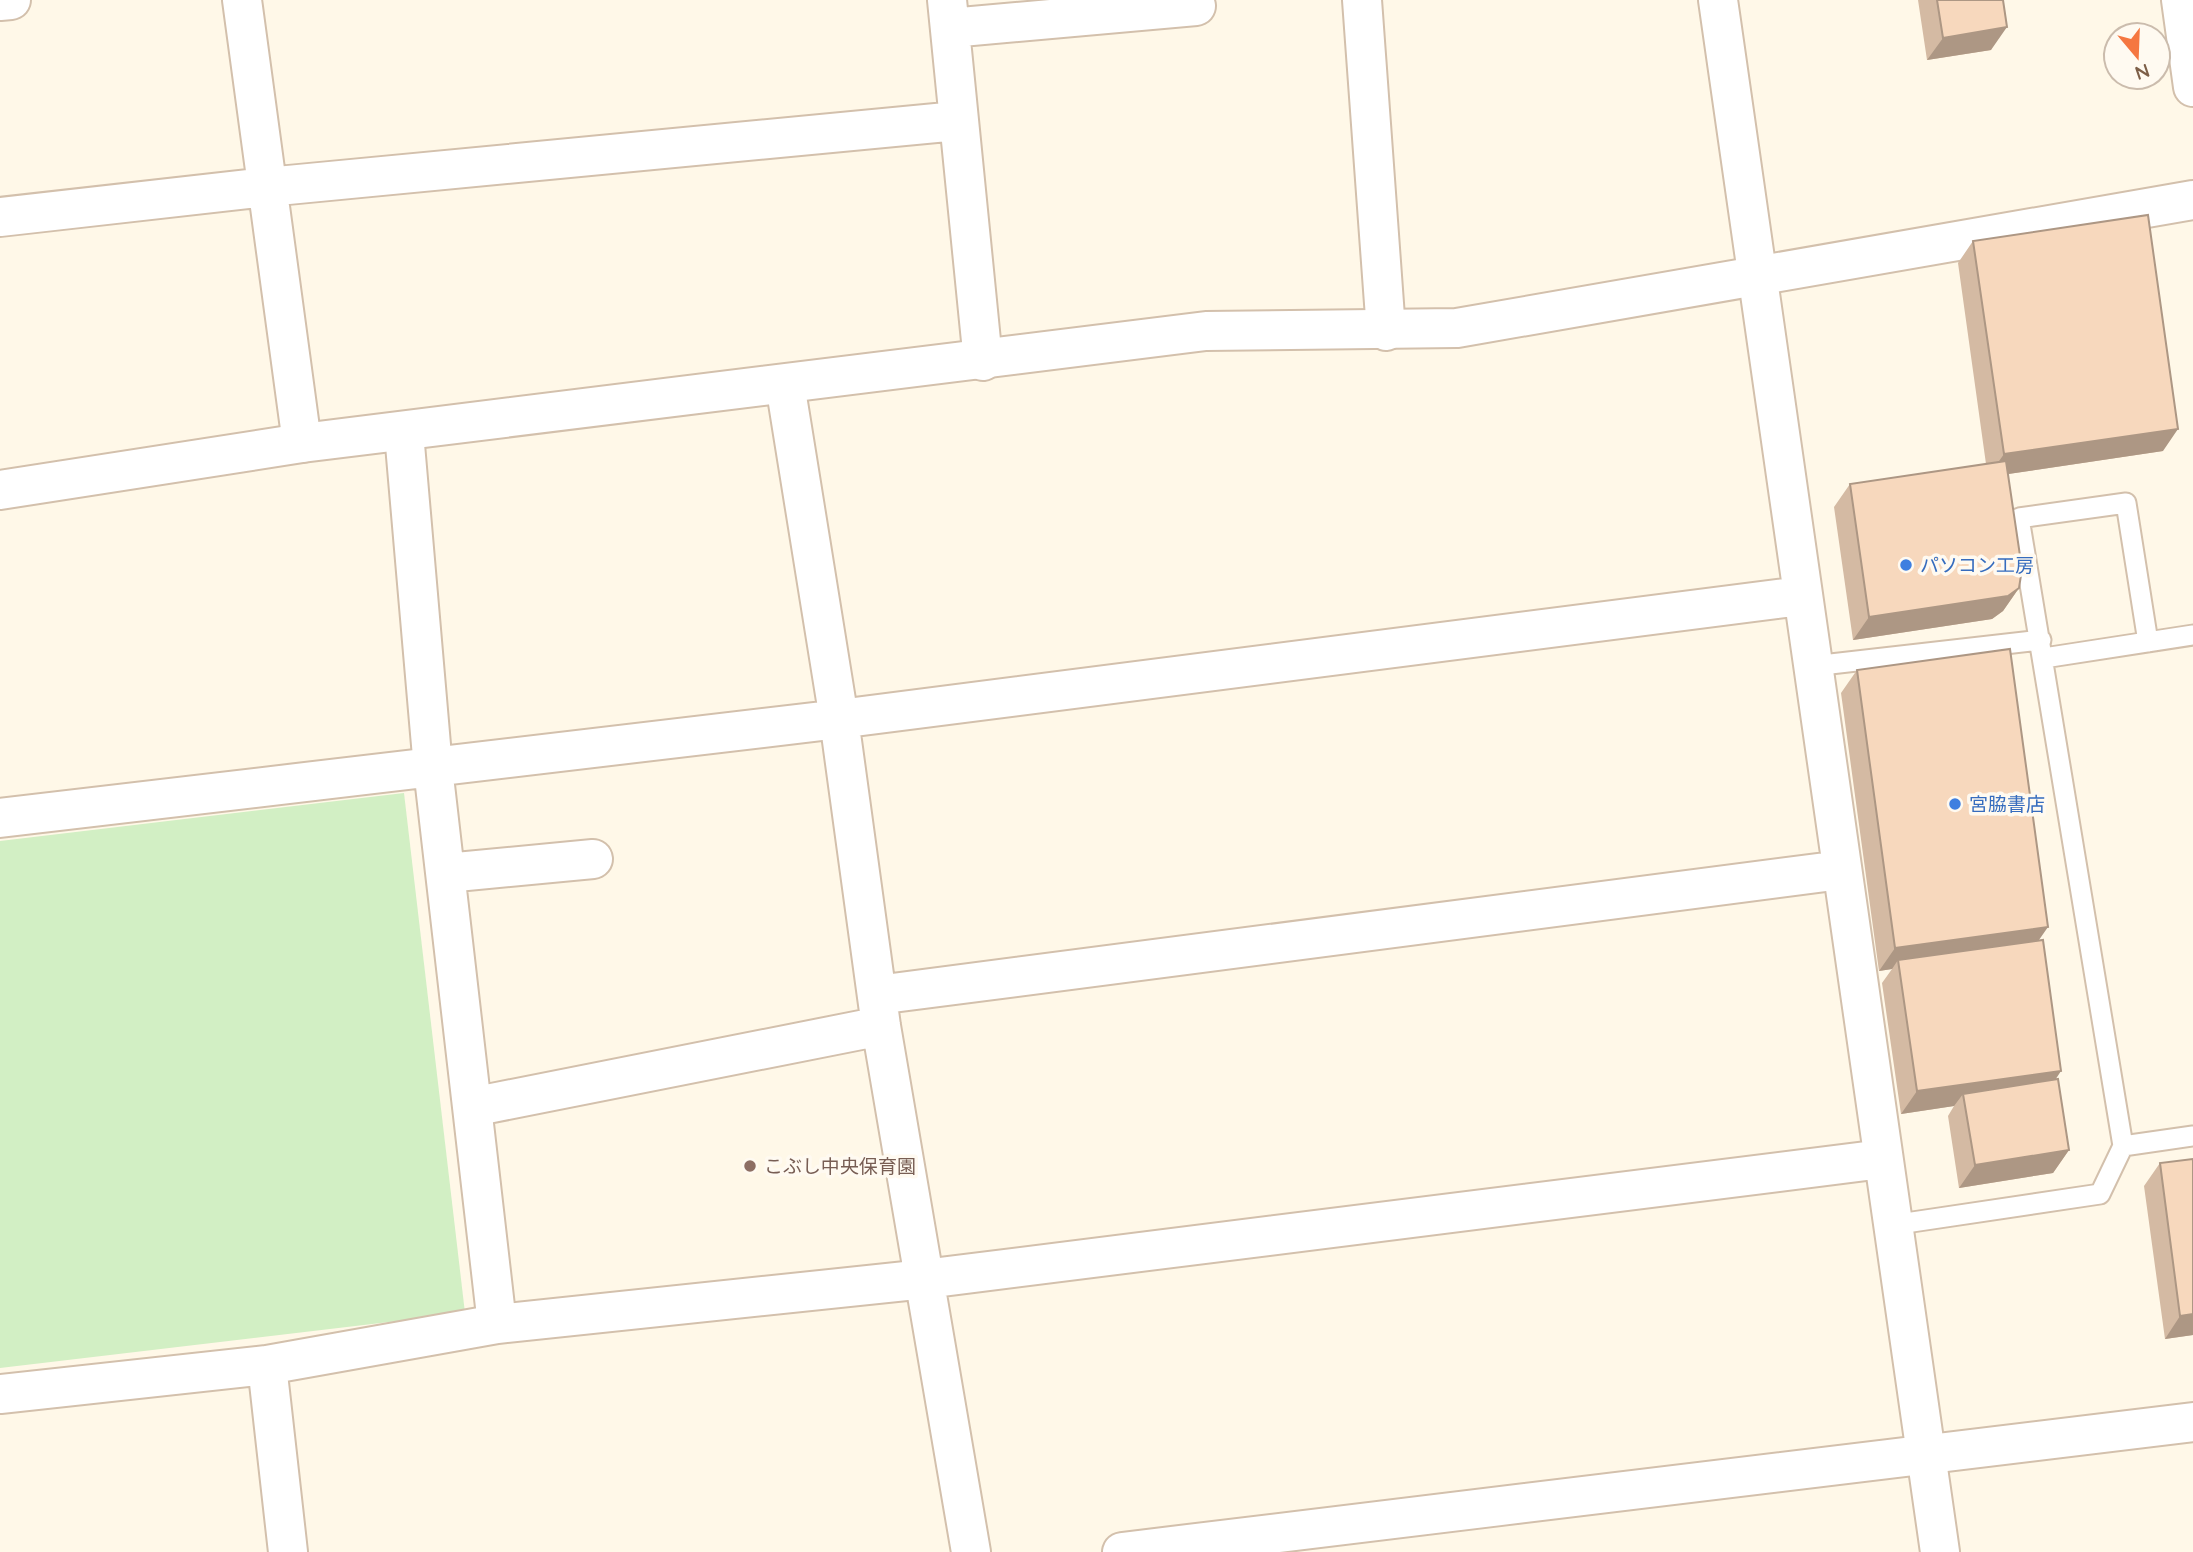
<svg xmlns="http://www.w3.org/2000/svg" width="2193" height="1552" font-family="Quicksand,'Noto Sans JP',sans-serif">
<rect width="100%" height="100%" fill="#fff8e8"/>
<!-- green -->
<path fill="#d2efc4" d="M404,793L465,1313L0,1368V841Z"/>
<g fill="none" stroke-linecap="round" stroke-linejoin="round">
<!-- service casing -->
<g stroke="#d3c0ac" stroke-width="23">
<path id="service" d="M2044,658L2193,635
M1813,666L2041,640
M2123,1146L2019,518L2126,503L2148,642
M1892,1225L2100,1194L2123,1146L2193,1136"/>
</g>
<!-- minor casing -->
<g stroke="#d3c0ac" stroke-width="42">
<path id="minor" d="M242,0L302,443
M947,0L983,361
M1362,0L1386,331
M1718,0L1940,1552
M0,1L11,0
M950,28L1196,6
M0,217L267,187L957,121
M785,384L839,719L881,1026L971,1552
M404,433L433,768L497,1324
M0,818L839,719L1801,596
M446,873L593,859
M877,995L1841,870
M472,1107L881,1026
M267,1365L288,1552
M0,1394L267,1365L497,1324L925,1279L1882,1159"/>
</g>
<!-- tertiary casing -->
<g stroke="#d3c0ac" stroke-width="42">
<path id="tertiary" d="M2181,0L2193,87
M0,490L302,443L1206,331L1457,328L2193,200
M1122,1552L2193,1422"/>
</g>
<!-- service -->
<use href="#service" stroke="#fff" stroke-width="19"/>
<!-- minor -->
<use href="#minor" stroke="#fff" stroke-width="38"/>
<!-- tertiary -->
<use href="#tertiary" stroke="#fff" stroke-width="38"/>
</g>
<!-- wall -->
<path fill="#d4baa3" d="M1918,0H2003L1991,50L1927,60Z
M1973,241L2163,451L2008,474L2019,588L2003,611L1992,619L1853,640L1834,507L1850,484L1986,464L1958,263Z
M1857,670L2038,941L2056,1079L2069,1150L2053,1173L1959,1188L1948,1116L1954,1106L1901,1114L1882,983L1892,969L1879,971L1841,693Z
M2160,1163L2193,1335L2165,1339L2144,1186Z"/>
<!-- shaded-wall -->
<path fill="#ad9784" d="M2007,27L1991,50L1927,60L1943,38Z
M2178,429L2163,451L1988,477L2004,454Z
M2019,588L2003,611L1992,619L1853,640L1869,617Z
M2048,927L2032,950L1898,960L1892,969L1879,971L1895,948Z
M2061,1071L2046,1094H1963L1954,1106L1901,1114L1917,1091Z
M2069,1150L2053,1173L1959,1188L1975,1165Z
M2193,1314V1335L2165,1339L2180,1316Z"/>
<!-- building -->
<path fill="#f7d8bd" stroke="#ad9784" stroke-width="2" d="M1937,0H2003L2007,27L1943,38Z
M2148,215L2178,429L2004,454L1973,241Z
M2006,461L2022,569L2019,588L2008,596L1869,617L1850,484Z
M2010,649L2048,927L1895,948L1857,670Z
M2043,940L2061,1071L1917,1091L1898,960Z
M2058,1079L2069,1150L1975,1165L1963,1094Z
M2193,1159V1314L2180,1316L2160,1163Z"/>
<!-- markers -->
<g fill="#3f7fe0" stroke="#fffaf1" stroke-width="2.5">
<circle cx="1906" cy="565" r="7"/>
<circle cx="1955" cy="804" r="7"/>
</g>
<circle fill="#8d6e63" stroke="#fffaf1" stroke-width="2.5" cx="750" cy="1166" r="7"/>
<g text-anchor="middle" stroke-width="7" stroke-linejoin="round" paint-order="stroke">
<!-- shop labels -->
<g font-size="19" fill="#366cbe" stroke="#fffaf1" text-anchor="start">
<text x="1920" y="572">パソコン工房</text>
<text x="1969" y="811">宮脇書店</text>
</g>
<!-- education labels -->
<g font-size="19" fill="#785e54" stroke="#fffaf1" text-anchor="start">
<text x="764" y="1173">こぶし中央保育園</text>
</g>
</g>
<!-- north arrow -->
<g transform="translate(2137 56) rotate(161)"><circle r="33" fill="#fffaf1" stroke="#cbbcad" stroke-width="2"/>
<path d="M0-5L12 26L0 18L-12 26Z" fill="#f57741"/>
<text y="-10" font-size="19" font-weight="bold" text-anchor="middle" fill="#7d5f48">N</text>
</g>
</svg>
